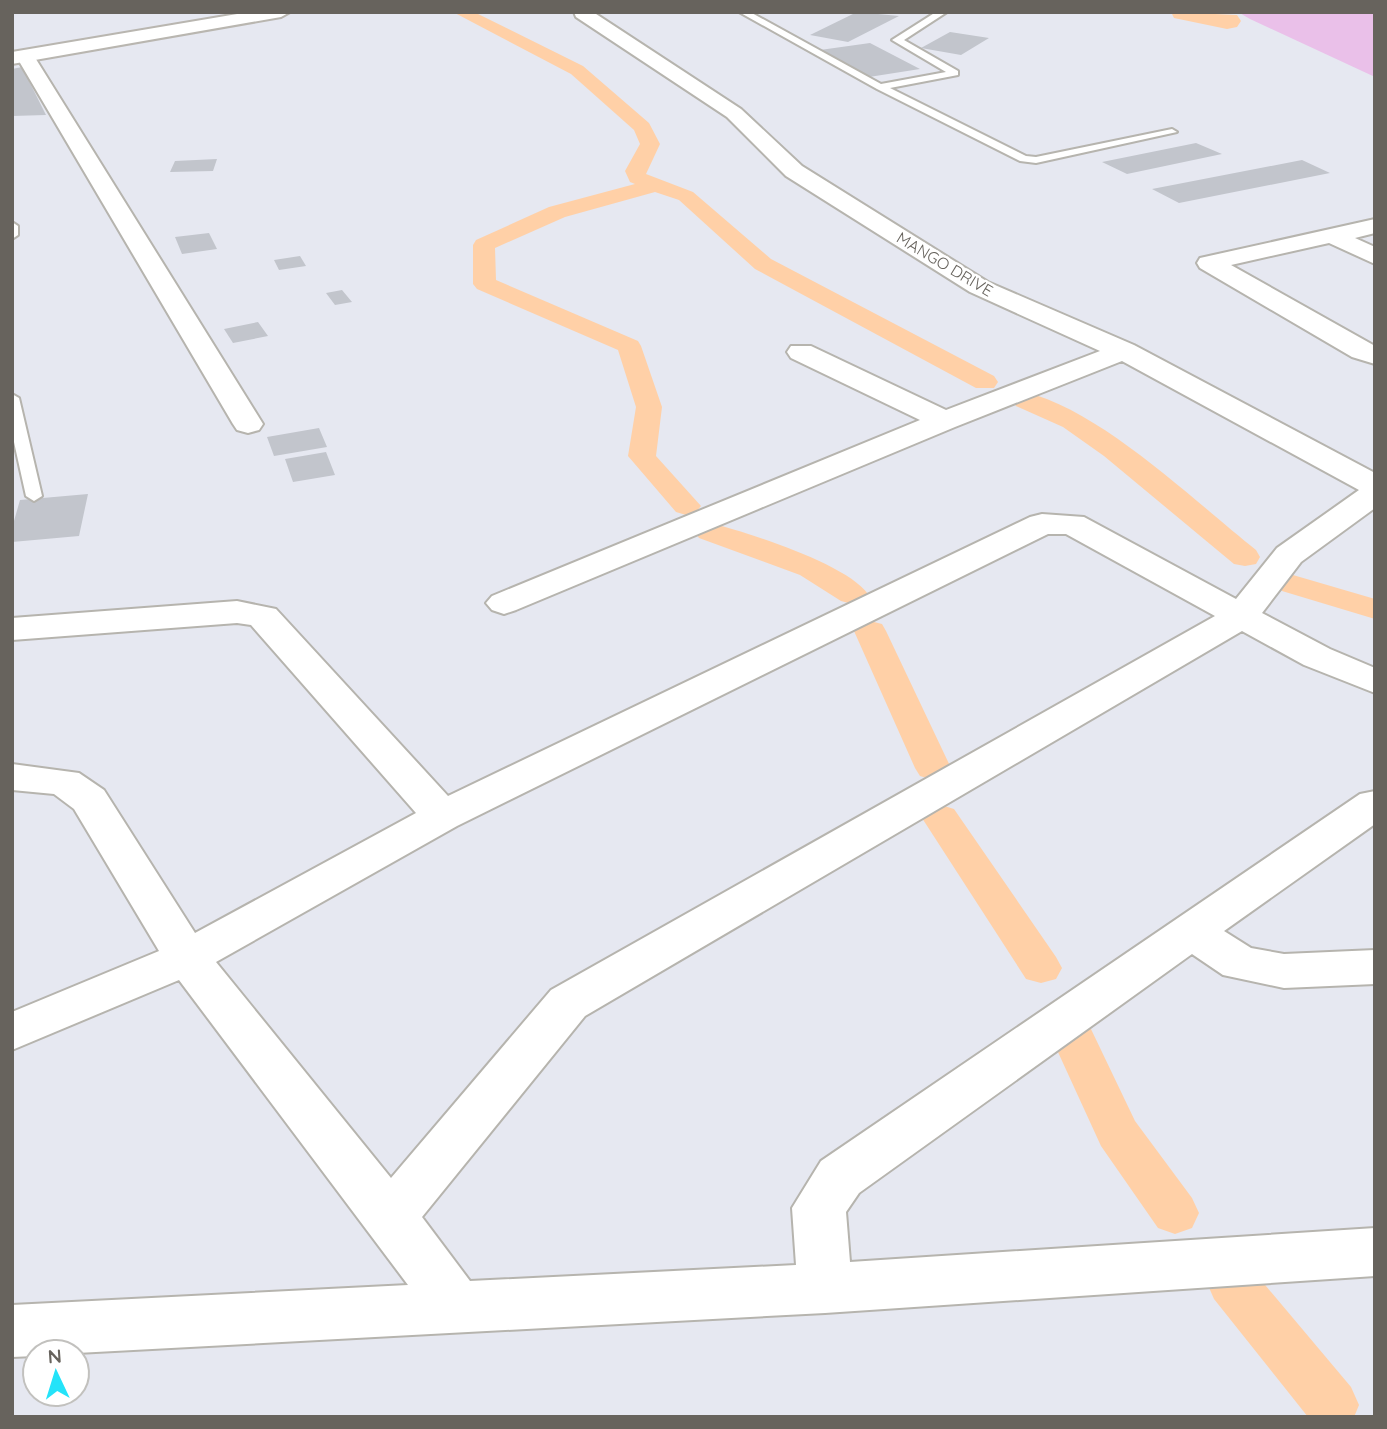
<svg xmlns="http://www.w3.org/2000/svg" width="1387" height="1429" font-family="Quicksand,sans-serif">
<rect width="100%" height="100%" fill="#e6e8f1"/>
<!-- green -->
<path fill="#eac0e9" d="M1238,12H1375V77L1250,19Z"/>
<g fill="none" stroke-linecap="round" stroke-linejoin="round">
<!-- canal -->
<path fill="#ffd0a7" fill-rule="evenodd" d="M453,12H474L583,66L649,123L660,144L646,174L693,192L771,259L994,376L998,382L994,388H976L755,269L679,200L655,192L565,217L495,248L496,280L638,341L641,346L662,407L656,456L701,506L696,512L686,515L676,512L628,456L636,407L618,350L477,289L473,284V245L476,240L549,207L635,184L630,182L625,171L640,144L634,130L571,74Z
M1025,392C1102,411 1193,500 1256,550L1260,557L1256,564L1245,566L1234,564L1104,456L1063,427L1016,406L1012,400L1016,394Z
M710,523C747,532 847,564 868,594L863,601L852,604L841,601L800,575L699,538L695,532L699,526Z
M1293,575L1375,599V619L1282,591L1277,584L1282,577Z
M870,621L882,624L886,631L951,768L946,776L933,780L920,776L915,768L854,631L858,624Z
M941,805L954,809L1056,957L1062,968L1056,979L1041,983L1026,979L922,818L928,809Z
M1074,1022L1090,1027L1135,1121L1192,1198L1199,1213L1192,1228L1175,1234L1158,1228L1101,1146L1052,1039L1058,1027Z
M1232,1261L1250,1267L1351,1387L1359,1405L1354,1417H1308L1214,1299L1207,1283L1214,1267Z"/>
<!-- river -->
<path fill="#ffd0a7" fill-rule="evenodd" d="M1171,12L1237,15L1241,21L1237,27L1227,29L1174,18Z"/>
</g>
<!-- building -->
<path fill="#c2c5cc" d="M857,12L899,16L848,42L810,35Z
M950,32L989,38L961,55L921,48Z
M870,43L920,69L869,77L820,50Z
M22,67L46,115L12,116V69Z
M1196,143L1222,154L1127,174L1102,162Z
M217,159L213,171L170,172L175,161Z
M1302,160L1330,173L1179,203L1152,189Z
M209,233L217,249L182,254L175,237Z
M300,256L306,266L279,270L274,260Z
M342,290L352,302L335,305L326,293Z
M258,322L268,336L233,343L224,329Z
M319,428L327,447L274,456L267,437Z
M326,452L335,475L293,482L285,459Z
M88,494L79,536L12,542V528L20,500Z"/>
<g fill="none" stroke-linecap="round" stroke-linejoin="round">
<!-- lane casing -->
<g stroke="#b6b4ae" stroke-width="4">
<path id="lane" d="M739,12H750L881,84L946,72L892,40L936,12H947L904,40L958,71V75L890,88L1026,156L1036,157L1172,129L1177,132L1036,163L1020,161L877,89Z
M12,222L18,226V235L12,239Z
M12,394L19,398L42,496L34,501L26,496L12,433Z"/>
</g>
<!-- street casing -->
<g stroke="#b6b4ae" stroke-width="4">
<path id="street" d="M574,12H593L741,109L802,166L988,282L1134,345L1375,473V508L1301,562L1262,613L1330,649L1375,668V693L1304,665L1242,631L585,1016L422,1217L470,1281L796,1265L792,1208L821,1161L1360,794L1375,791V824L1224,931L1251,948L1284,954L1375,950V984L1284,988L1223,975L1192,954L859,1193L846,1212L850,1262L1375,1228V1276L825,1313L77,1353L35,1352V1356L12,1357V1305L408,1285L179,980L12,1050V1012L159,951L74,809L54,794L12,790V764L79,773L104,790L195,933L416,813L251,625L237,623L12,640V618L237,601L276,609L448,796L1030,517L1042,514L1084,517L1236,599L1277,548L1359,490L1122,361L955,427L516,610L504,614L492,610L486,603L492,596L920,420L791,358L787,352L791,346H811L946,410L1100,351L970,292L786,176L727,117L576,17ZM1048,534H1066L1215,616L551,990L391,1178L216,962L457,826Z
M25,50L34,56L263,424L259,430L248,433L237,430L233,424L16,56Z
M1375,219V233L1355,238L1375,247V264L1329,243L1231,265L1375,346V364L1352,357L1200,268L1197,263L1200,258L1209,256Z"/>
</g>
<!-- secondary casing -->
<g stroke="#b9b6b0" stroke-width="4">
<path id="secondary" d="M249,12H290L281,17L12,64V52Z"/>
</g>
<!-- lane -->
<use href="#lane" fill="#fff" fill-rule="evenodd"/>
<!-- street -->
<use href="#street" fill="#fff" fill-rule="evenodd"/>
<!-- secondary -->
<use href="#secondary" fill="#fff" fill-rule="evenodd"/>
</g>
<g text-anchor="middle" stroke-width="5" stroke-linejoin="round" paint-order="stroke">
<!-- far-street labels -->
<g font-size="16" fill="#67635d" stroke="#fff">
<text transform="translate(945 264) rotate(31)" y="6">MANGO DRIVE</text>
</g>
</g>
<!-- border -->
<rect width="1387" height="1429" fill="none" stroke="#67635d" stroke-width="28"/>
<!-- north arrow -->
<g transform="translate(56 1373) rotate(356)"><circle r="33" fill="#ffffff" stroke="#c2c1be" stroke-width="2"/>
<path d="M0-5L12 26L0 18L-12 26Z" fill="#24e3f9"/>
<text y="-10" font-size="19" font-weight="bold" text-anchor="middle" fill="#67635d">N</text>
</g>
</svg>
